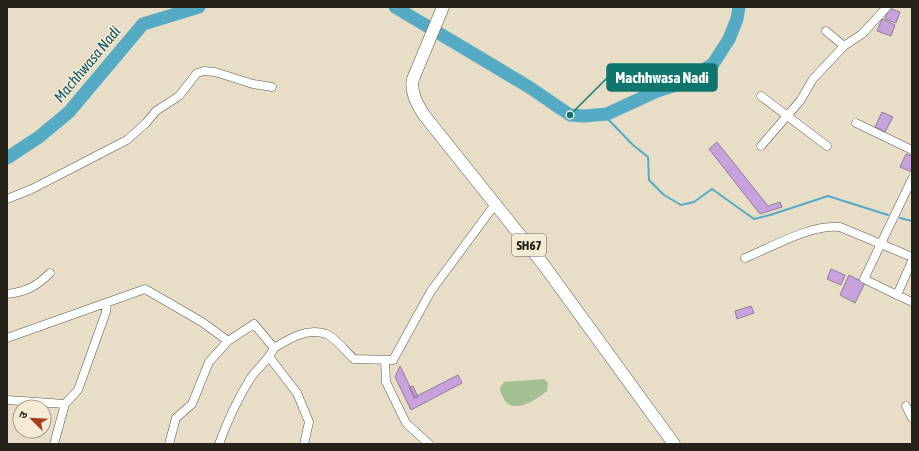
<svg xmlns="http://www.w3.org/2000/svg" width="919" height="451" font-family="'Asap Condensed','Noto Sans Devanagari',sans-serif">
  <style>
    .green { fill: #a3bf93 }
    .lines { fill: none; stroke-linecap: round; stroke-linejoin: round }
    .stream { stroke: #54abc3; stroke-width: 2 }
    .river { stroke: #54abc3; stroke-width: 13 }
    .building { fill: #c7a2dc; stroke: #8d8195 }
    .minor-casing { stroke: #605743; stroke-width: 9 }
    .primary-casing { stroke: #605743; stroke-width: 13 }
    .minor { stroke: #fff; stroke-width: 8 }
    .primary { stroke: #fff; stroke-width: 12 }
    .labels { text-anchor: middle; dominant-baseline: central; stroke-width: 3; stroke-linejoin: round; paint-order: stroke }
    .shield { fill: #f5ead3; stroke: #645e52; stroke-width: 1 }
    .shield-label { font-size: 13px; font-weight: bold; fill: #26221a }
    .water-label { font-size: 15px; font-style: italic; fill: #10596b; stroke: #f5ead3 }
    .leader { fill: none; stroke: #0f766e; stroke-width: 1.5 }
    .callout-dot { fill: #0f766e; stroke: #f5ead3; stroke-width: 1.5 }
    .callout { fill: #0f766e; stroke: #0f766e; stroke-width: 1.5 }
    .callout-label { font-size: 15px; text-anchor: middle; font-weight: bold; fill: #fff }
  </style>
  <rect width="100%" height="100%" fill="#e8ddc6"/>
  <path class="green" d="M544 379 548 383 547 391C536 400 513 415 504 399 502 394 500 393 500 388L504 382Z"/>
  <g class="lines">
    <path class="stream" d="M603 114 633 145 648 157 649 180 664 195 681 205 694 202 712 189 754 219 770 215 828 196 888 215
      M900 218 912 221"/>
    <path class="river" d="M395 7 529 87 570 115 584 116 607 114 657 91 679 84 713 64 729 39 737 19 739 7
      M7 158 39 137 69 112 143 24 199 7"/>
  </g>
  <path class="building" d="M889 8 900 12 896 23 885 19Z
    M882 19 895 25 891 36 877 31Z
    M882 112 893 117 885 132 875 127Z
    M717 142 768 206 780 202 782 207 760 214 709 149Z
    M906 154 912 156V172L900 167Z
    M831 269 845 275 841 285 827 279Z
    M849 275 865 283 855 303 840 295Z
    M751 306 754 313 737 319 735 311Z
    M400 366 415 397 458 375 462 383 411 410 395 377Z
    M413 386 418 397 414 398 409 387Z"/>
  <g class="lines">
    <g class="minor-casing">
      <path id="minor" d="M826 31 844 46
        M761 96 827 146
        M856 123 912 150
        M761 146 800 101 813 79 844 46 862 34 887 7
        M7 199 32 189 127 140 146 123 156 111 179 96 197 73 204 71 215 72 253 84 272 87
        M745 258C772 247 811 224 840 227L912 257
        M912 261 897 295 912 302
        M7 294C26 292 37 286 50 273
        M897 295 864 279 912 179
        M7 338 145 289 202 322 228 341 254 324 274 348C289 339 307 327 326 334 334 336 347 353 354 359L393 360 431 291 496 203
        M270 358 297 393 309 422 304 444
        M385 360 386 382 406 423 429 444
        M7 400 65 404
        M906 406 912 418
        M54 444 65 404 78 390 106 312V303
        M169 444 176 418 192 404 209 362 228 341
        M219 444C227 422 237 400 250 379 257 368 268 361 274 348"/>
    </g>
    <g class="primary-casing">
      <path id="primary" d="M443 7 413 79C410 92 417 104 424 115L543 264 674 444"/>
    </g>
    <use href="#minor" class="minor"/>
    <use href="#primary" class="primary"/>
  </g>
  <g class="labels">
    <rect class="shield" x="512" y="234" width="34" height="22" rx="3"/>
    <g class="shield-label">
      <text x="529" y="245">SH67</text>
    </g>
    <g class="water-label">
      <text transform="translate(87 64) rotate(-50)">Machhwasa Nadi</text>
    </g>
  </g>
  <path class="leader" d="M570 115L607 78"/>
  <circle class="callout-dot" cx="570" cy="115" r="4"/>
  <rect class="callout" x="607" y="64" width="110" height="27" rx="4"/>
  <g class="callout-label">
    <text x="662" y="83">Machhwasa Nadi</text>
  </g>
  <rect width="919" height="451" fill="none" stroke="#26221a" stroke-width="16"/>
  <g transform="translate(32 419) rotate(294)"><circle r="19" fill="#f5ead3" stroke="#a29a89"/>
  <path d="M0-3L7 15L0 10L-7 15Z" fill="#a53e1d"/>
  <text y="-6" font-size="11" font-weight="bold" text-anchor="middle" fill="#26221a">उ</text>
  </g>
</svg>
